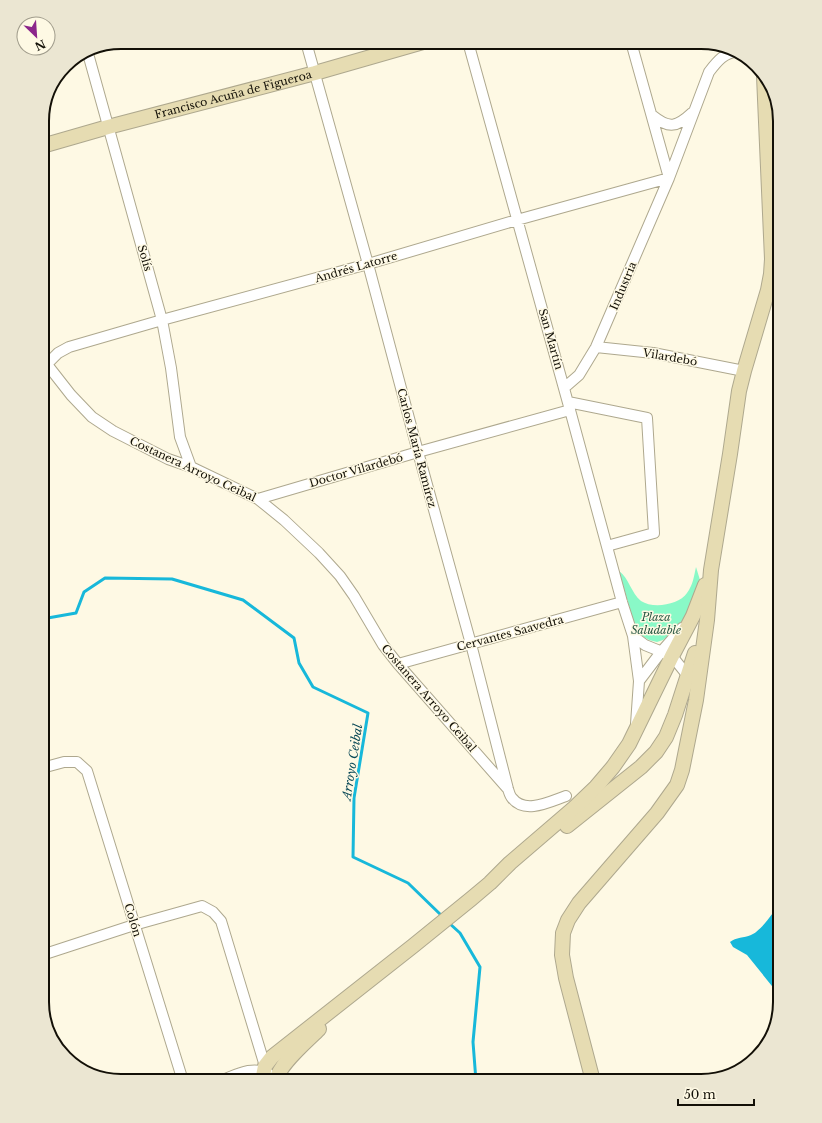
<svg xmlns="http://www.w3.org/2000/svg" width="822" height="1123" font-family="'Libre Baskerville',serif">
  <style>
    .green { fill: #89f9c7 }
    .water { fill: #17b8da }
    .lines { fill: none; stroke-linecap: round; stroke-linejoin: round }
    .stream { stroke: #17b8da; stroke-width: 3 }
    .street-casing { stroke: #aea88e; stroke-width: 12 }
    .secondary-casing { stroke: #aea88e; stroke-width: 16 }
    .street { stroke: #fff; stroke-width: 10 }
    .secondary { stroke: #e6dcb2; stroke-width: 14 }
    .labels { text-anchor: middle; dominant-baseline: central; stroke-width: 3; stroke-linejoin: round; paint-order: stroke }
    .street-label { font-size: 11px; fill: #131007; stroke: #fef9e4 }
    .park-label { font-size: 11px; font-style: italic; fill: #275642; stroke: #fef9e4 }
    .water-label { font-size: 12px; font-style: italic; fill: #074755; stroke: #fef9e4 }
    .rim { fill: none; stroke: #131007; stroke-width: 2 }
  </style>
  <rect width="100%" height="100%" fill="#fef9e4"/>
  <path class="green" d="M696 567 700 580 699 593 687 614 675 630 663 640 657 642 649 640 639 634 634 623 619 571C629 578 631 593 641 601 653 609 679 605 687 593 693 585 694 576 696 567Z"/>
  <path class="water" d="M780 902V996L747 955 733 947 730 942C736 937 744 938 751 935 760 932 775 911 780 902Z"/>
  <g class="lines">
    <path class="stream" d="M42 619 76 613 84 592 105 578 172 579 243 600 294 638 299 663 313 687 368 713 354 798 353 857 408 883 442 916
      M449 923 460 933 480 967 473 1042 476 1081"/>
    <g class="street-casing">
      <path id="street" d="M306 42 368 264 418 452 471 644 508 789C509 792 510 796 512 798 525 815 551 801 566 796
        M468 42 570 410 622 602 633 636 639 681 636 724
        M87 50 162 320 171 368 180 437 191 467
        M653 116C669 129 677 127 692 113
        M596 347 653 353 744 371
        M42 358 71 395 92 417 113 431 168 459 191 467 258 499 284 520 319 553 340 576 354 596 383 645 398 664 507 788
        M47 364 58 353 69 347 162 320 368 264 517 220 669 178 631 42
        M564 388 579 375 596 347 669 178 709 72C716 63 725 51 738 52
        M568 402 647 418 654 533 607 546
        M258 499 418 452 570 410
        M633 636 645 645 672 656 688 676 689 679
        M398 664 622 602
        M639 681 661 652 682 628
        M42 768 64 762H77L87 771 183 1081
        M42 955 134 925 202 906 213 912 221 921 265 1066
        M220 1081C236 1075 252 1065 269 1074"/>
    </g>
    <g class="secondary-casing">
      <g id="secondary">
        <path id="s1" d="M42 146 108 127 315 73 423 42"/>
        <path d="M567 826 641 767 656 752 666 737 675 715 695 653"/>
        <path d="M262 1081 265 1066 272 1057 413 946 471 899 490 883 510 863 574 808 596 787 613 767 629 744 672 656 693 616 705 585"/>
        <path d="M276 1081C278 1065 307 1041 319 1029"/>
        <path d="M593 1081 566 978 562 955 563 933 568 920 579 903 657 813 677 785 682 770 696 700 707 620 711 570 730 454 739 391 744 371 768 290 771 274 772 259 764 76"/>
      </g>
    </g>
    <use href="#street" class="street"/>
    <use href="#secondary" class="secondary"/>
  </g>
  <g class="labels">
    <g class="street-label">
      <text stroke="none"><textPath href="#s1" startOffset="198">Francisco Acuña de Figueroa</textPath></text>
      <text transform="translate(145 258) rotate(74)">Solís</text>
      <text transform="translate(356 267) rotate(-16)">Andrés Latorre</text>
      <text transform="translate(623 286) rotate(-67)">Industria</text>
      <text transform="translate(551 339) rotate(74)">San Martín</text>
      <text transform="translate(670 357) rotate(10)">Vilardebó</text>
      <text transform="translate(417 448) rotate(75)">Carlos María Ramírez</text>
      <text transform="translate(193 469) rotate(25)">Costanera Arroyo Ceibal</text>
      <text transform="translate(356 470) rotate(-16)">Doctor Vilardebó</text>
      <text transform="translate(510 633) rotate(-15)">Cervantes Saavedra</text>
      <text transform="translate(429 698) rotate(49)">Costanera Arroyo Ceibal</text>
      <text transform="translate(133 920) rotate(73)">Colón</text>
    </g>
    <g class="park-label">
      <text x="656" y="617">Plaza<tspan x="656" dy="13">Saludable</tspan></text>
    </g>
    <g class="water-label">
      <text transform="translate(352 762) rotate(-81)">Arroyo Ceibal</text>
    </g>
  </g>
  <path d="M0 0H822V1123H0ZM121 49H701A72 72 0 0 1 773 121V1002A72 72 0 0 1 701 1074H121A72 72 0 0 1 49 1002V121A72 72 0 0 1 121 49Z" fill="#ebe6d2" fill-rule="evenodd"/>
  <path class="rim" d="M121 49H701A72 72 0 0 1 773 121V1002A72 72 0 0 1 701 1074H121A72 72 0 0 1 49 1002V121A72 72 0 0 1 121 49Z"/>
  <g transform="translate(36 36) rotate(155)"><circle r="19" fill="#fef9e4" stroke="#a09c8c"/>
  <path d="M0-3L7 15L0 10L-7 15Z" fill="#8c258b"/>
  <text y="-6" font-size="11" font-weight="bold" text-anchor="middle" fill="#131007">N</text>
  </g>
  <path d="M678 1099v6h76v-6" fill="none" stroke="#131007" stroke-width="2"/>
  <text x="684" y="1099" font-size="12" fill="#131007" stroke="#fef9e4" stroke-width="3" paint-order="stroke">50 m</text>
</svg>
